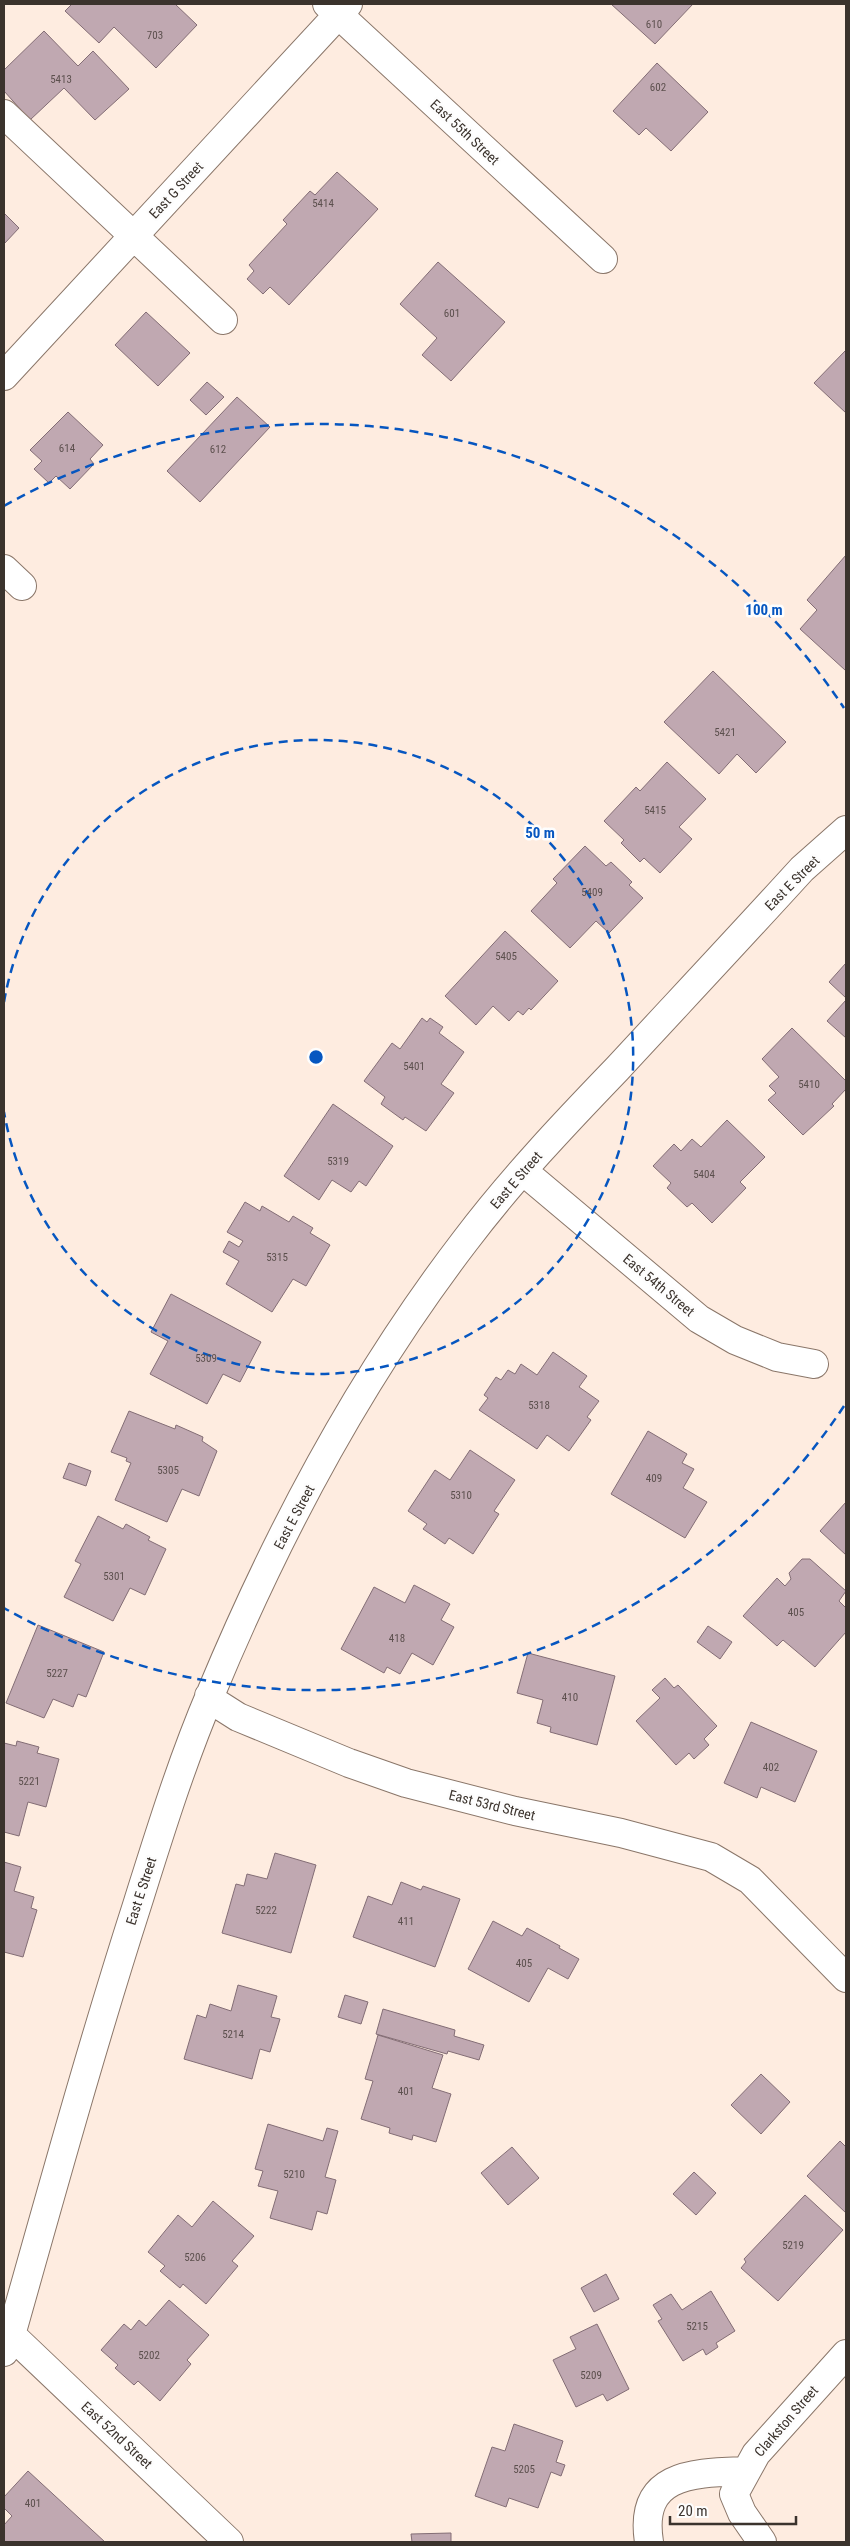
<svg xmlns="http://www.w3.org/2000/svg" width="850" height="2546" font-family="'Roboto Condensed',sans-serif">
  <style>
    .building { fill: #c0a8b1; stroke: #836d75 }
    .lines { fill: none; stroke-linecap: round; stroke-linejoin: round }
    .minor-casing { stroke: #8a7669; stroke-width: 30 }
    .minor { stroke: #fff; stroke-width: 28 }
    .ring { fill: none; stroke: #0656c0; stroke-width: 2.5; stroke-dasharray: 9 6 }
    .labels { text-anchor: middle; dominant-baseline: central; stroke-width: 5; stroke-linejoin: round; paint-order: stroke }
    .number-label { font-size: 11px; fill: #5c504e }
    .street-label { font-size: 14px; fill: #3b332d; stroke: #fdfdfd }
    .centre { fill: #0656c0; stroke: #fdfdfd; stroke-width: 2.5 }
    .ring-label { font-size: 15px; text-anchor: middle; font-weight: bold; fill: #0656c0; stroke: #fdfdfd; stroke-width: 5; stroke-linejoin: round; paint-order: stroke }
  </style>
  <rect width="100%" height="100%" fill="#feece0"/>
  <path class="building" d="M72 4H175L197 25 156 68 114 27 99 43 65 11Z
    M611 4H693L655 44Z
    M44 31 78 66 93 51 129 89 95 120 64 88 30 120 4 91V70Z
    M657 63 708 112 671 151 646 128 639 135 613 111Z
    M337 172 378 209 289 305 270 287 263 294 247 279 254 271 249 265 287 224 283 220 310 191 315 195Z
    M4 213 19 228 4 244Z
    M438 262 505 322 451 381 422 355 437 338 400 304Z
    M146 312 190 353 158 386 115 345Z
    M846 350V413L814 383Z
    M207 382 224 397 206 415 190 400Z
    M237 397 270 427 200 502 167 471Z
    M68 412 103 445 90 459 94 464 70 489 56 476 49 483 34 469 42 461 30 450Z
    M846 555V668L845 670 800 629 817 610 807 600Z
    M713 671 786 742 756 773 737 754 719 774 664 722Z
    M667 762 706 799 679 827 692 839 660 873 644 858 640 862 621 843 624 840 604 821 636 787 640 791Z
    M585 846 606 866 611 862 632 882 629 885 643 898 609 933 596 921 570 948 531 911 557 883 553 879Z
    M505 931 558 981 531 1010 529 1008 523 1015 518 1011 509 1021 493 1006 476 1025 445 996Z
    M846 963V998L829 982Z
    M846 1000V1038L827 1021Z
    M422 1018 427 1022 430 1018 443 1027 439 1033 464 1052 441 1084 454 1093 426 1131 405 1117 403 1120 381 1104 385 1097 364 1081 392 1043 400 1049Z
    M792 1028 846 1081V1089L832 1104 834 1106 803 1135 768 1100 776 1093 769 1086 779 1077 762 1059Z
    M333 1104 393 1146 366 1186 359 1181 351 1192 332 1180 319 1200 284 1176Z
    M727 1120 765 1157 740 1182 746 1188 712 1223 692 1203 687 1207 667 1188 671 1183 653 1166 674 1144 681 1151 692 1139 701 1147Z
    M245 1202 260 1211 262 1206 289 1222 293 1216 313 1228 310 1233 330 1245 306 1286 293 1279 272 1312 226 1284 239 1261 223 1252 229 1241 239 1247 243 1241 227 1232Z
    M171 1294 261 1342 240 1382 223 1374 207 1404 150 1374 168 1341 151 1332Z
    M553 1352 587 1376 579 1387 599 1401 587 1417 591 1420 569 1451 547 1435 537 1449 479 1410 488 1398 484 1395 496 1377 501 1380 508 1370 515 1374 521 1364 537 1375Z
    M129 1411 175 1429 176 1425 203 1437 202 1441 217 1451 199 1496 182 1489 167 1522 115 1500 131 1463 126 1461 127 1458 111 1452Z
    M648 1431 687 1454 682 1463 694 1469 683 1488 707 1502 685 1538 611 1494Z
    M470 1450 515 1480 494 1511 499 1514 473 1554 449 1538 445 1544 423 1529 427 1524 408 1511 435 1470 450 1480Z
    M69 1463 91 1471 86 1486 63 1478Z
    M846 1502V1555L820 1531Z
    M98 1516 123 1529 126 1524 150 1537 148 1540 166 1549 145 1595 130 1588 113 1621 64 1597 81 1564 75 1561Z
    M802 1559H810L846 1591 839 1601 846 1608V1632L815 1667 783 1640 777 1646 743 1616 777 1578 785 1586 791 1579 789 1573Z
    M414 1585 450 1604 441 1620 454 1627 433 1665 412 1653 400 1674 387 1667 384 1673 341 1649 374 1587 405 1603Z
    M38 1625 104 1652 86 1697 78 1694 73 1707 53 1699 44 1718 6 1703Z
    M708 1626 732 1642 720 1659 697 1642Z
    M528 1653 615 1676 597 1745 550 1732 551 1727 537 1723 543 1700 517 1693Z
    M665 1678 674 1688 678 1685 717 1726 704 1739 709 1745 694 1759 689 1753 676 1765 636 1721 660 1698 652 1690Z
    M751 1722 817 1751 795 1802 761 1787 757 1798 724 1783Z
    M17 1741 39 1747 37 1753 59 1759 46 1807 28 1802 19 1836 4 1832V1743L16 1746Z
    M275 1853 316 1865 291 1953 222 1933 236 1884 244 1886 247 1874 267 1879Z
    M4 1862 21 1867 14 1891 34 1897 31 1908 37 1910 23 1957 4 1952Z
    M401 1882 421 1890 423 1886 460 1899 435 1967 353 1937 368 1896 392 1905Z
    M493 1921 522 1936 527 1928 560 1946 559 1948 579 1959 568 1979 548 1968 529 2002 468 1969Z
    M238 1985 277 1996 271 2017 280 2019 270 2052 260 2049 252 2079 184 2059 197 2015 206 2018 210 2004 231 2011Z
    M345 1995 368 2002 361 2024 338 2017Z
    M383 2009 455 2030 454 2036 484 2045 479 2060 448 2051 447 2054 376 2034Z
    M378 2035 443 2055 432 2088 451 2094 436 2142 413 2135 412 2140 389 2133 390 2128 361 2119 373 2081 365 2079Z
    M761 2074 790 2102 761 2134 731 2105Z
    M268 2124 323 2141 327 2128 338 2131 325 2177 336 2180 327 2214 317 2211 312 2230 270 2218 278 2191 258 2186 263 2171 255 2169Z
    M840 2141 846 2147V2213L807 2176Z
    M512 2147 539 2178 508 2205 481 2173Z
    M694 2172 716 2193 696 2215 673 2194Z
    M805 2195 843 2230 778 2301 741 2268 746 2262 744 2259Z
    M213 2201 254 2236 232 2261 238 2266 206 2304 183 2284 180 2288 160 2271 165 2266 148 2252 178 2215 192 2227Z
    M606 2274 619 2299 594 2312 581 2288Z
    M711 2291 735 2331 716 2343 718 2347 706 2355 703 2349 683 2361 658 2321 662 2319 653 2305 671 2294 682 2310Z
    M169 2300 209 2335 187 2360 191 2364 160 2401 138 2381 134 2385 115 2368 118 2365 101 2350 124 2324 131 2330 139 2320 146 2326Z
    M597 2324 629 2389 607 2401 603 2394 576 2407 553 2360 576 2349 570 2337Z
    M514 2424 563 2441 556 2462 565 2465 561 2476 551 2472 538 2508 509 2498 506 2507 475 2496 492 2447 505 2451Z
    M28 2471 105 2542H4V2525L12 2516 4 2508V2497Z
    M451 2533V2542H412L411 2534Z"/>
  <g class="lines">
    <g class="minor-casing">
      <path id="minor" d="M327 4 603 259
        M4 114 223 320
        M4 376 348 4
        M4 569 22 586
        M523 1171 699 1319 735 1340 777 1357 814 1364
        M209 1696 216 1703 238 1717 349 1763 406 1783 515 1811 621 1833 711 1857 750 1880 846 1978
        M4 2328 229 2542
        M4 2352 11 2335C52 2190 92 2045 138 1902 160 1832 182 1761 211 1693 277 1534 360 1378 465 1241 511 1180 564 1124 617 1069 679 1002 741 936 802 869L846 830
        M649 2542C638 2472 695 2473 746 2471
        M762 2542 742 2513 734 2494 756 2454 846 2354"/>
    </g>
    <use href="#minor" class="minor"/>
  </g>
  <g class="ring">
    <path d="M4 1002A317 317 0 1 1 4 1112"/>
    <path d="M844 1406A633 633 0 0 1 4 1608M4 506A633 633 0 0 1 844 708"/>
  </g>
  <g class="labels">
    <g class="number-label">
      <text x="654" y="24">610</text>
      <text x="155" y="35">703</text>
      <text x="61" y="79">5413</text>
      <text x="658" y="87">602</text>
      <text x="323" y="203">5414</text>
      <text x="452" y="313">601</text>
      <text x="67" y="448">614</text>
      <text x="218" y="449">612</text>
      <text x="725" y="732">5421</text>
      <text x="655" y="810">5415</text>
      <text x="592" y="892">5409</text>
      <text x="506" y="956">5405</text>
      <text x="414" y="1066">5401</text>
      <text x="809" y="1084">5410</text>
      <text x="338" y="1161">5319</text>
      <text x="704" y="1174">5404</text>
      <text x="277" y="1257">5315</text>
      <text x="206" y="1358">5309</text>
      <text x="539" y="1405">5318</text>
      <text x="168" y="1470">5305</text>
      <text x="654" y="1478">409</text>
      <text x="461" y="1495">5310</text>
      <text x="114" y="1576">5301</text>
      <text x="796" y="1612">405</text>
      <text x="397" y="1638">418</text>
      <text x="57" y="1673">5227</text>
      <text x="570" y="1697">410</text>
      <text x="771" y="1767">402</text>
      <text x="29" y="1781">5221</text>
      <text x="266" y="1910">5222</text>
      <text x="406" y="1921">411</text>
      <text x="524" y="1963">405</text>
      <text x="233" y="2034">5214</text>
      <text x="406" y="2091">401</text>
      <text x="294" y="2174">5210</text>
      <text x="793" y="2245">5219</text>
      <text x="195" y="2257">5206</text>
      <text x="697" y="2326">5215</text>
      <text x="149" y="2355">5202</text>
      <text x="591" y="2375">5209</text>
      <text x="524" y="2469">5205</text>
      <text x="33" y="2503">401</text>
    </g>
    <g class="street-label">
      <text transform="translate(465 132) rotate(43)">East 55th Street</text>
      <text transform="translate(176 190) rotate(-47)">East G Street</text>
      <text transform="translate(792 883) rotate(-45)">East E Street</text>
      <text transform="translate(516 1180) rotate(-49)">East E Street</text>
      <text transform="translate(659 1285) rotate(40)">East 54th Street</text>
      <text transform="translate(294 1517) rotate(-62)">East E Street</text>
      <text transform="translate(492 1805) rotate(14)">East 53rd Street</text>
      <text transform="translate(141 1891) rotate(-72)">East E Street</text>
      <text transform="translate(786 2421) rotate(-49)">Clarkston Street</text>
      <text transform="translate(117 2435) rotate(43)">East 52nd Street</text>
    </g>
  </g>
  <circle cx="316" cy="1057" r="8" class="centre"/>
  <g class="ring-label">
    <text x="764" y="615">100 m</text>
    <text x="540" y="838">50 m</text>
  </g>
  <rect width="850" height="2546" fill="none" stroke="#3b332d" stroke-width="10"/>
  <path d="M670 2516v8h126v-8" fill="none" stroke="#3b332d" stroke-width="2.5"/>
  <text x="678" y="2516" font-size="15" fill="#3b332d" stroke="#fdfdfd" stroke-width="4" paint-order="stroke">20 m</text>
</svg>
